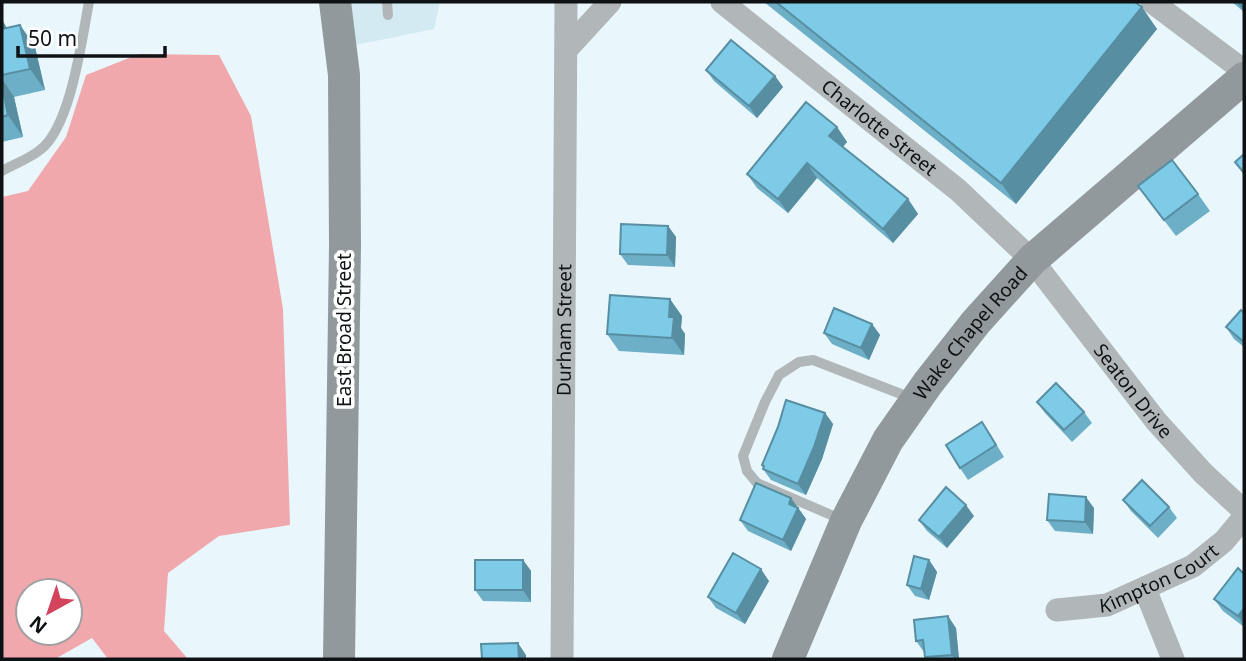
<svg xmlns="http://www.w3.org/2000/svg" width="1246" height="661" font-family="'Noto Sans',sans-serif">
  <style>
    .built { fill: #d4eaf2 }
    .forest { fill: #f0a8ad; fill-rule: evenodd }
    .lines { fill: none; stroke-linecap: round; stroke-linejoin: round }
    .lane { stroke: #b1b7b9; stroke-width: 10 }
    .street { stroke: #b1b7b9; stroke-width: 23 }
    .secondary { stroke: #91999d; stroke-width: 32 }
    .wall { fill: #6cafc7 }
    .shaded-wall { fill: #588ea2 }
    .building { fill: #7ecbe7; stroke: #588ea2; stroke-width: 2 }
    .labels { text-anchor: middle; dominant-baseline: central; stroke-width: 7; stroke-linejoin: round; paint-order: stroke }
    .street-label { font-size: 19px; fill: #0e1214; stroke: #fff }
  </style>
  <rect width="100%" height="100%" fill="#e9f7fd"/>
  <path class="built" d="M348 2H440L434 29 351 46Z"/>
  <path class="forest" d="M139 54 219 55 251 116 283 309 290 525 219 536 168 573 164 631 188 659H108L92 638 55 659H2V197L28 191 66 137 86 75ZM28 591H70V633H28Z"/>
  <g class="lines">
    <path class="lane" d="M387 2 388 15
      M2 171C14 164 29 159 40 150 71 127 82 38 89 2
      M845 521 757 483 747 471 743 456 765 402 779 375 799 362 813 360 914 399"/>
    <g class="street">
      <path id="s1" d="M722 2 958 190 1032 260 1156 421 1203 473 1244 511"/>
      <path d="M1152 2 1244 71"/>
      <path d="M566 50 610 2"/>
      <path d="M1145 589 1173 659"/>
      <path id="s2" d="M1057 610 1107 605 1193 566 1224 541 1244 517"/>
      <path id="s3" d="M562 659 566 2"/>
    </g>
    <g class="secondary">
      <path d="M335 2 344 75 345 246 339 659"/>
      <path id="s4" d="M788 659 846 521 888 440 928 383 976 322 1032 260 1244 78"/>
    </g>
  </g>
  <path class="wall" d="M764 2H1135L1157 29 1016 204Z
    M1232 2H1244V12Z
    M2 20 7 28 20 25 35 47 45 90 14 97 23 137 2 142Z
    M706 70 775 76 783 87 757 118 714 81Z
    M837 127 847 142 843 147 908 199 918 214 893 243 817 178 788 213 757 188 747 174Z
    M1138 186 1198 194 1210 211 1176 236Z
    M668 226 676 237 675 267 628 265 620 254Z
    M1244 313V347L1234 339 1226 327Z
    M682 316 681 328 685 334 684 355 619 351 607 334Z
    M872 324 880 335 869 360 832 344 824 333Z
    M1037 402 1084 412 1092 423 1072 442 1045 413Z
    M825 413 833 424 822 459 806 495 771 480 763 469V467L762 465 778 427Z
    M990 434 1004 457 968 480 960 468Z
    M791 498 806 519 791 551 748 531 740 520Z
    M1123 500 1169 507 1177 518 1158 538 1131 511Z
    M1094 508 1093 534 1055 531 1047 520Z
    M974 516 947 548 927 531 919 520Z
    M523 560 531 571V602L483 601 475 590Z
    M929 560 937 572 929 600 915 596 907 585Z
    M1244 574V627L1223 611 1214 599Z
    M769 581 745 624 716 608 708 597Z
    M956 628 959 659H926L924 652 916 641Z"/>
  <path class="shaded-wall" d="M1237 2H1244V12Z
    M1142 7 1157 29 1016 204 1001 183Z
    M2 20 8 30 2 35Z
    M20 25 35 47 45 90 30 69Z
    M775 76 783 87 757 118 749 106Z
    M2 79 14 97 23 137 8 115 2 86Z
    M837 127 847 142 840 150 829 136Z
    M807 163 817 178 788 213 778 199Z
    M908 199 918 214 893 243 883 229Z
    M668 226 676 237 675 267 667 255Z
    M670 299 682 316 681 328 685 334 684 355 672 338 669 317Z
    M872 324 880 335 869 360 861 348Z
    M825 413 833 424 822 459 806 495 798 484Z
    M1086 497 1094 508 1093 534 1085 522Z
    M791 498 806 519 791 551 783 540 789 504Z
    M966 505 974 516 947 548 939 537Z
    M523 560 531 571V602L523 590Z
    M929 560 937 572 929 600 921 589Z
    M761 569 769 581 745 624 736 613Z
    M1244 608V626L1238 616Z
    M948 616 956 628 959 659H955L952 655Z
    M518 643 526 655V659H519Z"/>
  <path class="building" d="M776 2H1135L1142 7 1001 183Z
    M20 25 30 69 2 75V29Z
    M731 40 775 76 749 106 706 70Z
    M2 86 8 115 2 117Z
    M806 102 837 127 829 136 908 199 883 229 807 163 778 199 747 174Z
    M1244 154V173L1235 162Z
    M1172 160 1198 194 1164 220 1138 186Z
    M621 224 668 226 667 255 620 254Z
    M610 295 670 299 669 317H674L672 338 607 334Z
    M834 308 872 324 861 348 824 333Z
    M1241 310 1244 313V342L1226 327Z
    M1056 383 1084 412 1064 430 1037 402Z
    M786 400 825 413 814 447 798 484 763 469 764 466 762 465 778 427Z
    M982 422 996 445 960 468 946 445Z
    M1142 480 1169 507 1150 526 1123 500Z
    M756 483 791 498 789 504 798 508 783 540 740 520Z
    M946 487 966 505 939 537 919 520Z
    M1049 494 1086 497 1085 522 1047 520Z
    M733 553 761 569 736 613 708 597Z
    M914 556 929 560 921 589 907 585Z
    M475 560H523V590H475Z
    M1238 568 1244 574V608L1238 616 1214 599Z
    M948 616 952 655 925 657 923 640 916 641 914 620Z
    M518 643 519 659H482L481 644Z"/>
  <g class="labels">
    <g class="street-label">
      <text stroke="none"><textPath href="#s1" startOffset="201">Charlotte Street</textPath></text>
      <text transform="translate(344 330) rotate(-90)">East Broad Street</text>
      <text stroke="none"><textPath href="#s3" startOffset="329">Durham Street</textPath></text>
      <text stroke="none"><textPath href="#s4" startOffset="376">Wake Chapel Road</textPath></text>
      <text stroke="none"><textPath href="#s1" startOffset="569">Seaton Drive</textPath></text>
      <text stroke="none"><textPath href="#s2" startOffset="108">Kimpton Court</textPath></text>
    </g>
  </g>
  <rect width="1246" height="661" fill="none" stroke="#0e1214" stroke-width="7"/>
  <g transform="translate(49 612) rotate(220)"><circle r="33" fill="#ffffff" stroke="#9fa0a1" stroke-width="2"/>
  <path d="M0-5L12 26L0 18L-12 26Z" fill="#d3435c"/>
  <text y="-10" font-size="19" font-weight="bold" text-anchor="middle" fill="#0e1214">N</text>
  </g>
  <path d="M18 46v10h147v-10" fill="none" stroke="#0e1214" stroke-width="3.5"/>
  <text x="28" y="46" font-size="21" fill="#0e1214" stroke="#ffffff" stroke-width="5" paint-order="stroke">50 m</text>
</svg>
